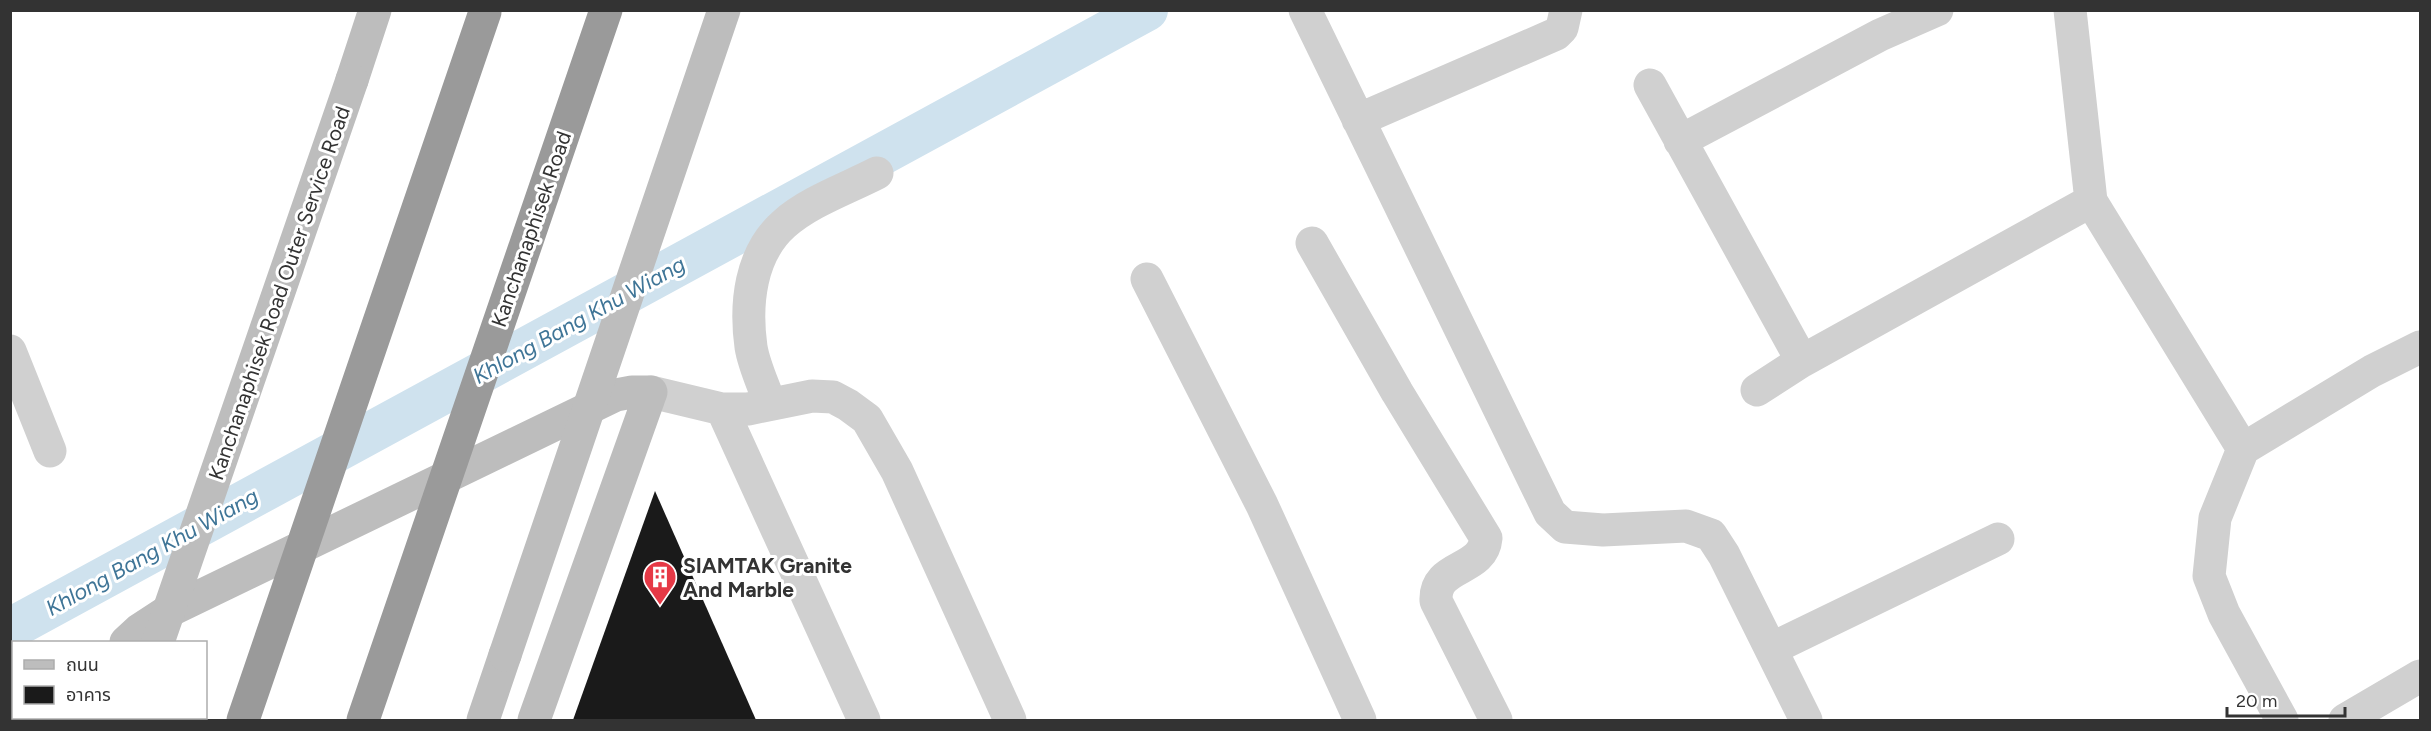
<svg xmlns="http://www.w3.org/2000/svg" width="2431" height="731" font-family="Figtree,'Noto Sans Thai',sans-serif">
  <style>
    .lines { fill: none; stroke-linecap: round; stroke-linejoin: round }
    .canal { stroke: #cfe2ee; stroke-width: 42 }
    .building { fill: #1a1a1a }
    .street { stroke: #d0d0d0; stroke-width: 33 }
    .secondary { stroke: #bdbdbd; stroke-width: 33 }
    .secondary-bridge { stroke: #bdbdbd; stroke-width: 33 }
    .highway-bridge { stroke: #9a9a9a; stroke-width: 33 }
    .labels { text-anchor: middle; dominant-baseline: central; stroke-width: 6; stroke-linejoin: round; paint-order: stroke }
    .street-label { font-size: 21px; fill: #333; stroke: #fff }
    .poi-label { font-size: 21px; font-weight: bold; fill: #333; stroke: #fff; text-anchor: start }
    .water-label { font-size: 22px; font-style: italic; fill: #3f7597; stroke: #fff }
  </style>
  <rect width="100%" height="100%" fill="#fff"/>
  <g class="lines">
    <path class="canal" d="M10 629 1147 10"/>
  </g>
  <path class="building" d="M655 491 756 720H573Z"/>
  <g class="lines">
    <path class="street" d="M1305 10 1550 513 1565 527 1603 530 1686 526 1711 535 1724 555 1806 720
      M2070 10 2091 201 2243 449
      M1650 85 1802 361
      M1358 120 1556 34 1562 28 1566 10
      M1680 141 1880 35 1937 10
      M1312 243 1397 392 1486 538C1483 573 1434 563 1436 601L1496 720
      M1147 279 1262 505 1360 720
      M10 351 50 451
      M1757 390 1802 361 2091 201
      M651 392 722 409H748L812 396 833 397 848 405 867 419 897 471 1010 720
      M770 404C764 386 754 366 751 347 745 304 750 254 784 224 808 202 848 188 877 173
      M722 409 864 720
      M1771 649 1998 539
      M2282 720 2224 614 2209 576 2215 518 2243 449 2372 371 2420 347
      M2345 720 2420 676"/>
    <path class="secondary" d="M352 80 375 10
      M126 642 139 630 165 613 616 395 632 392H651L534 720
      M73 720 74 718
      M132 720 133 718
      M483 720 505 655"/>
    <path class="secondary-bridge" d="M158 642 352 80
      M505 655 724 10"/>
    <path class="highway-bridge" d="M243 720 485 12
      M363 720 606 10"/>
  </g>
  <defs>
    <g id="building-pin" transform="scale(1.725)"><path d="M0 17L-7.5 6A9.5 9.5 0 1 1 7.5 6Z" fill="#e63946" stroke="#fff"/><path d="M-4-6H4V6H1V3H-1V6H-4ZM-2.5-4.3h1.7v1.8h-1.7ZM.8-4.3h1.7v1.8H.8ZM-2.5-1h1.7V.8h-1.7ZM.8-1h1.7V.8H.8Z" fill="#fff"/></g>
  </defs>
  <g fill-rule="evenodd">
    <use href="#building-pin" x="660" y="577"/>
  </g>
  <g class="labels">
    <g class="street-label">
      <text transform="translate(531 229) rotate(-71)">Kanchanaphisek Road</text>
      <text transform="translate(279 293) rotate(-71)">Kanchanaphisek Road Outer Service Road</text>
    </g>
    <g class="poi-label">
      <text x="683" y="565">SIAMTAK Granite<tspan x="683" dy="24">And Marble</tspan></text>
    </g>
    <g class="water-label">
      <text transform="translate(579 320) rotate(-29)">Khlong Bang Khu Wiang</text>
      <text transform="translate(152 552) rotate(-29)">Khlong Bang Khu Wiang</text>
    </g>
  </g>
  <rect width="2431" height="731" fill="none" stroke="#333333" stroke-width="24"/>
  <rect x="12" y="641" width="195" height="78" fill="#ffffff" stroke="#adadad" stroke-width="1.5"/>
  <rect x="24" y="660" width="30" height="9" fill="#bdbdbd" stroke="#adadad" stroke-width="1.5"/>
  <text x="66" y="671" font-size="18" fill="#333333">ถนน</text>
  <rect x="24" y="686" width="30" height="18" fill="#1a1a1a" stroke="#adadad" stroke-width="1.5"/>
  <text x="66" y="701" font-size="18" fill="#333333">อาคาร</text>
  <path d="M2227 707v9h118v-9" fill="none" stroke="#333333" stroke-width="3"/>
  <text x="2236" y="707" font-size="18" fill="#333333" stroke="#ffffff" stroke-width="4.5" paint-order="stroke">20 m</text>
</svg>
